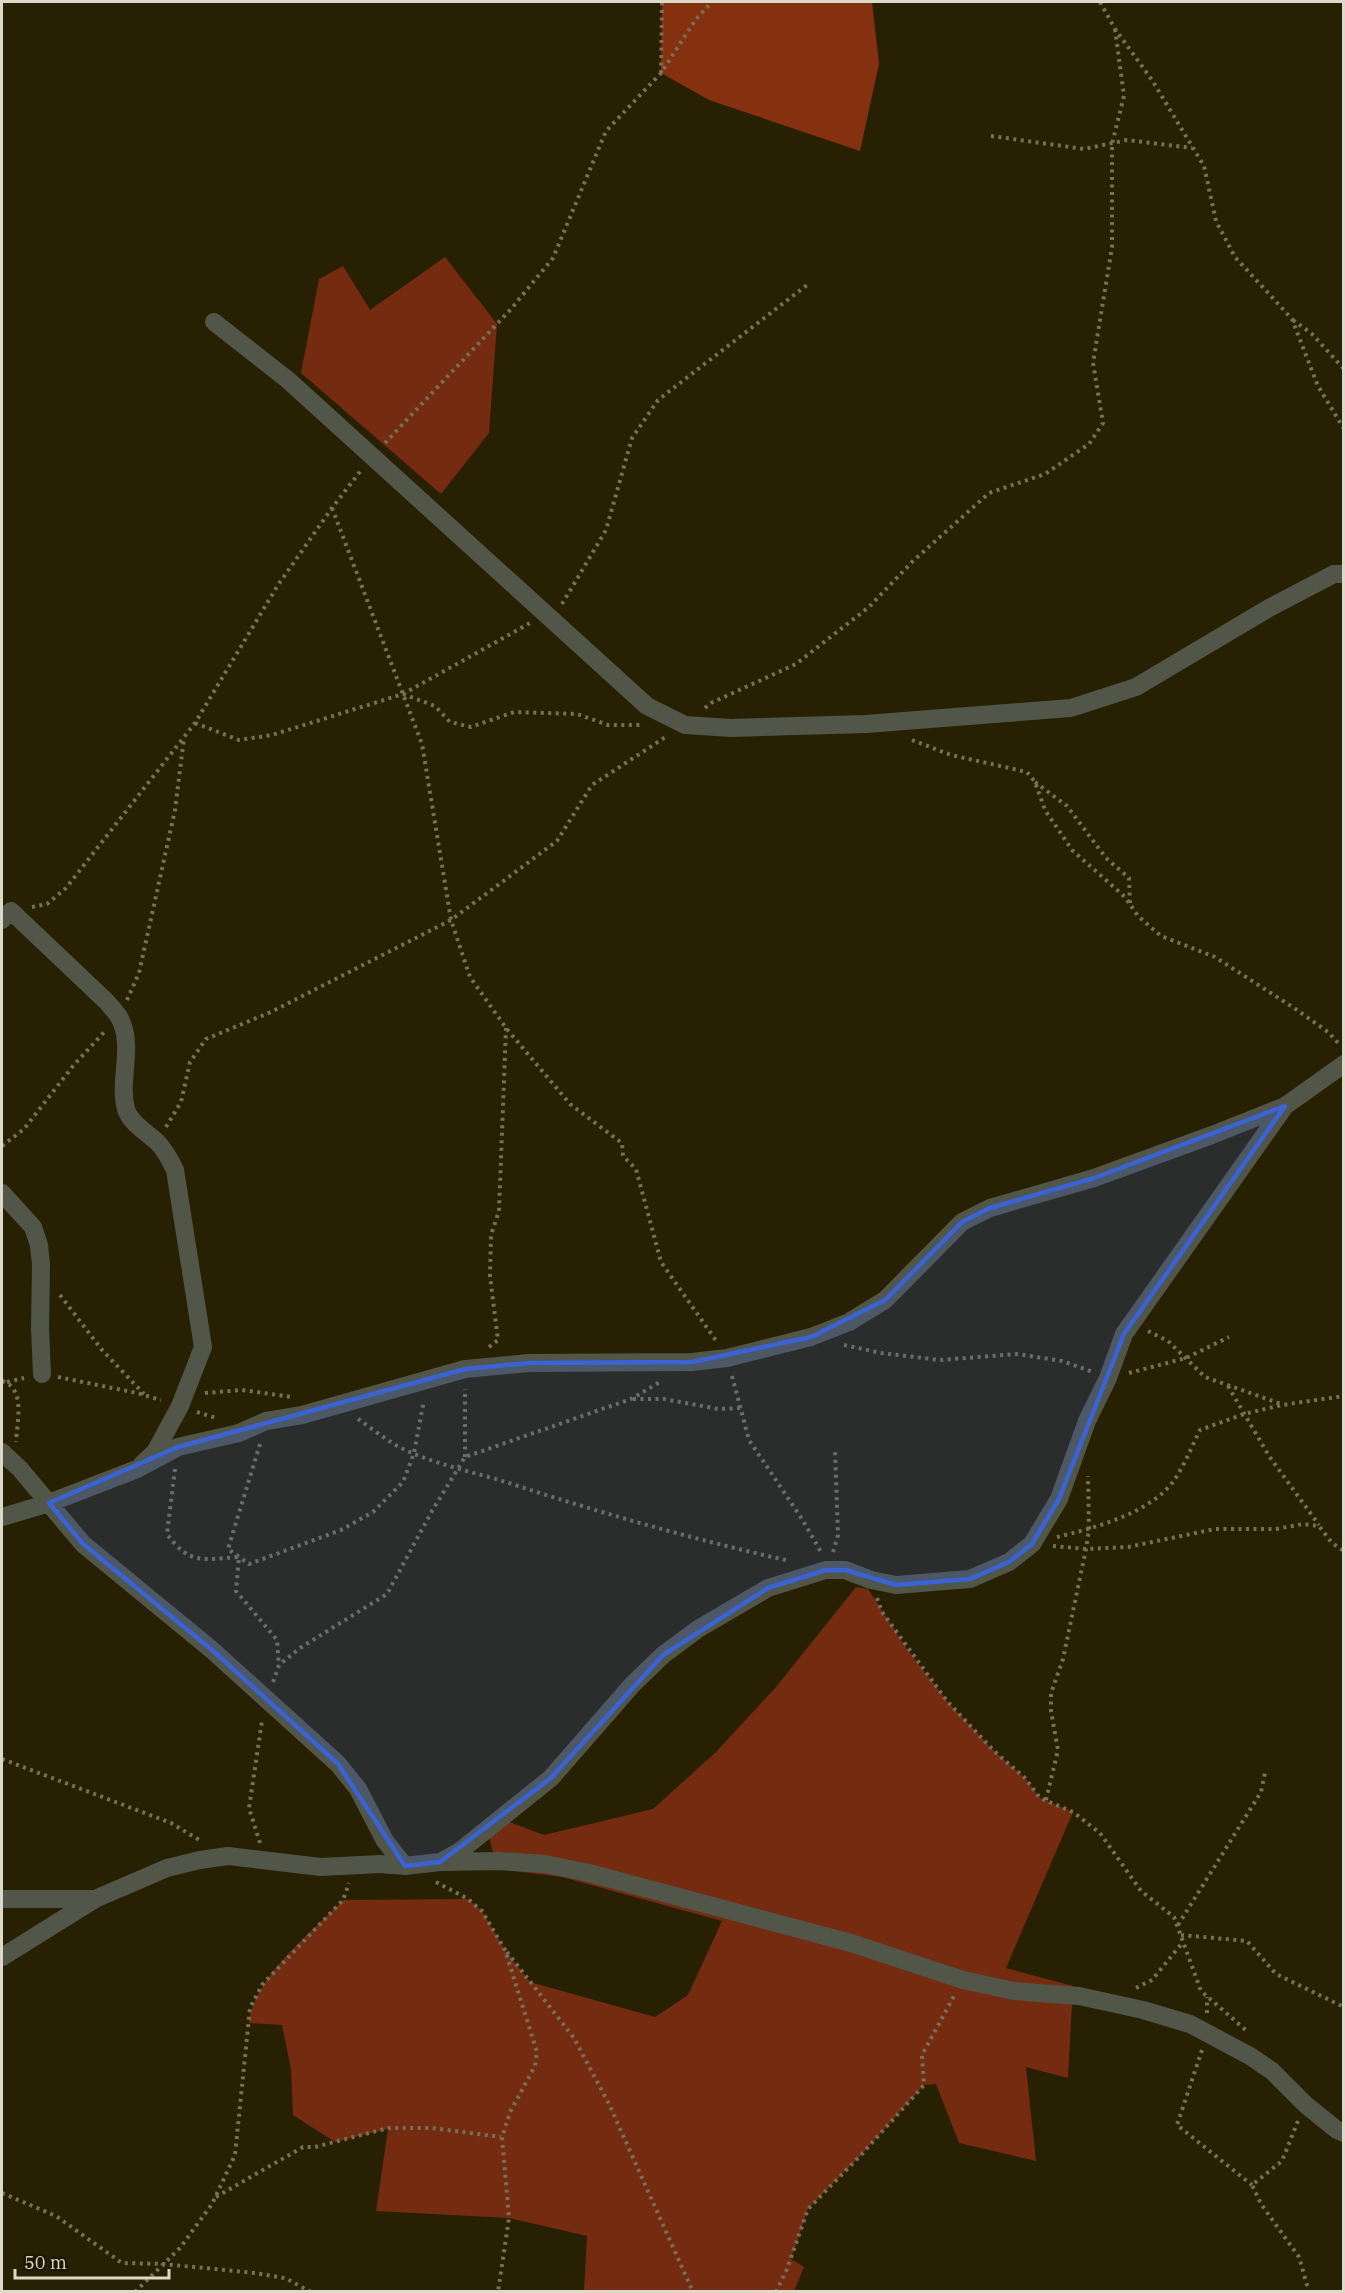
<svg xmlns="http://www.w3.org/2000/svg" width="1345" height="2293" font-family="'IBM Plex Serif',serif">
  <style>
    .green { fill: #752b10 }
    .forest { fill: #85300f }
    .lines { fill: none; stroke-linecap: round; stroke-linejoin: round }
    .path { stroke: #757058; stroke-width: 4; stroke-dasharray: 3 4.5; stroke-linecap: butt }
    .minor { stroke: #515649; stroke-width: 18 }
    .marked { fill: #3a63d6; fill-opacity: 0.2; stroke: #3a63d6; stroke-width: 4.5; stroke-linejoin: round }
  </style>
  <rect width="100%" height="100%" fill="#272003"/>
  <path class="green" d="M445 257 497 324 489 433 441 494 301 373 319 279 343 266 370 310Z
    M856 1587 868 1589 907 1649 947 1701 994 1751 1025 1778 1040 1798 1073 1812 1006 1968 1073 1986 1068 2078 1026 2067 1036 2161 959 2143 936 2084 924 2085 861 2155 808 2209 791 2259 804 2267 794 2291H584L587 2236 509 2218 376 2211 388 2129 335 2142 293 2115 291 2069 282 2025 249 2023C253 1978 312 1932 343 1900L468 1899 482 1911 505 1950 530 1982 655 2017 688 1995 722 1921 562 1877 497 1869 488 1832 504 1820 544 1835 653 1809 716 1752 776 1687Z"/>
  <path class="forest" d="M662 2H872L879 64 860 151 709 100 661 73Z"/>
  <g class="lines">
    <path class="path" d="M1100 2 1115 29 1152 80 1204 166 1216 221 1235 257 1292 319 1318 386 1344 429
      M661 73 662 2
      M991 136 1084 149 1127 140 1192 148
      M1293 320 1312 334 1344 369
      M385 443 511 309 553 258 606 131 661 73 696 19 712 2
      M332 508 422 744 451 920 470 977 506 1028 570 1104 622 1143 623 1156 636 1169 661 1262 717 1342
      M562 604 606 530 632 438 658 400 807 285
      M403 694 435 706 450 722 471 727 514 712 577 714 608 725H642
      M705 708 711 703 796 664 869 607 913 561 989 493 1045 474 1089 444 1103 423 1093 363 1112 247V144L1124 96 1115 29
      M195 723 239 740 272 735 403 694 530 623
      M912 740 951 755 1027 772 1035 782 1045 810 1072 850 1125 897 1138 916 1161 936 1215 957 1294 1008 1328 1032 1341 1046
      M1035 782 1067 806 1106 858 1129 878 1130 904
      M32 907 47 904 66 888 195 723 278 585 332 508 362 469
      M127 1000 139 973 175 810 184 738
      M166 1127 181 1102 190 1062 206 1039 271 1012 451 920 557 841 592 785 667 736
      M2 1146 24 1129 73 1066 106 1030
      M60 1295 102 1350 144 1394
      M1148 1331 1168 1341 1205 1377 1281 1404
      M844 1345 881 1353 940 1360 1017 1354 1062 1361 1093 1372
      M489 1347 498 1340 490 1276 491 1235 499 1211 506 1028
      M1129 1373 1186 1358 1229 1337
      M732 1376 749 1440 802 1519 821 1552
      M58 1377 137 1393 161 1400
      M2 1381C26 1388 17 1422 16 1442
      M7 1382 24 1378
      M1228 1386 1269 1456 1319 1525
      M205 1393 242 1390 292 1397
      M633 1399H664L718 1409 742 1408
      M197 1412 216 1418
      M358 1419C371 1428 385 1439 399 1447 435 1465 475 1472 512 1484 604 1514 696 1540 790 1561
      M260 1444 228 1549 249 1564 341 1530 373 1512 403 1482 414 1453 424 1400
      M465 1457V1389
      M175 1469 167 1534C190 1566 204 1559 239 1557L236 1591 277 1640 279 1665
      M1057 1537C1094 1528 1152 1513 1175 1479 1185 1464 1192 1446 1200 1430L1244 1414 1282 1405 1344 1396
      M1053 1546 1086 1549 1128 1547 1215 1529H1276L1303 1524 1319 1526 1332 1543 1344 1551
      M833 1552 838 1535 835 1450
      M877 1598 882 1612 947 1701 994 1751 1025 1778 1040 1798 1073 1812 1100 1833 1141 1891 1174 1917 1201 1991 1248 2032
      M273 1682 279 1665 300 1648 387 1594 432 1511 465 1457 631 1399 660 1382
      M2 1759 171 1823 201 1841
      M1046 1800 1058 1750 1051 1711V1693L1063 1659 1086 1549 1089 1529 1088 1476
      M260 1843 249 1808 262 1721
      M436 1882 468 1899 482 1911 505 1950 537 2052 535 2066 510 2112 502 2137 509 2218 498 2292
      M1178 1925 1261 1792 1265 1773
      M1181 1935 1247 1941 1276 1974 1344 2007
      M507 1952 574 2038 609 2104 693 2292
      M1136 1988 1152 1980 1183 1942
      M1207 2013V1997
      M1202 2050 1177 2125 1252 2185
      M1298 2121 1282 2161 1252 2185 1261 2204 1299 2257 1309 2292
      M2 2193 56 2216 122 2263 163 2264 255 2273 285 2278 311 2292
      M216 2197 303 2147H315L388 2128H432L501 2137
      M135 2292 180 2248 212 2204 235 2155 250 2008 262 1985 343 1900 349 1883
      M776 2292 787 2269 808 2209 861 2155 924 2085 922 2055 954 1996"/>
    <path class="minor" d="M214 322 288 380 647 706 685 725 731 728 866 724 1071 708 1136 687 1269 608 1334 574H1344
      M2 920 11 911 107 1002C111 1007 116 1012 119 1017 135 1045 118 1080 126 1109 130 1123 148 1133 158 1143 166 1151 170 1160 175 1170L203 1347 180 1406 155 1452 142 1464
      M2 1193 33 1227 39 1245 41 1265 40 1328 42 1374
      M2 1452 20 1469 83 1544 212 1650 338 1764 358 1789 385 1841 405 1866
      M2 1517 49 1503 137 1469 178 1447 239 1433 266 1421 302 1415 465 1369 529 1363 692 1362 727 1358 811 1337 849 1322 885 1300 962 1222 990 1208 1094 1178 1212 1135 1285 1106
      M442 1861 460 1851 551 1778 632 1685 663 1655 698 1629 768 1588 826 1570H845L871 1580 896 1585 970 1579 1009 1562 1032 1544 1059 1499 1087 1421 1108 1378 1124 1334 1285 1106 1344 1064
      M2 1899H93
      M2 1957 95 1899 167 1868 200 1860 228 1856 321 1867 380 1864 405 1866 440 1862 498 1861 545 1864 589 1873 851 1943 963 1980 1014 1991 1079 1996 1143 2010 1190 2024 1250 2056 1272 2071 1306 2105 1337 2130 1344 2133"/>
  </g>
  <path class="marked" d="M1285 1106 1124 1334 1059 1499 1032 1544 1009 1562 970 1579 896 1585 845 1570H826L768 1588 663 1655 551 1778 440 1862 405 1866 338 1764 212 1650 83 1544 49 1503 178 1447 465 1369 529 1363 692 1362 811 1337 885 1300 962 1222 990 1208 1094 1178Z"/>
  <rect width="1345" height="2293" fill="none" stroke="#ddd9c8" stroke-width="6"/>
  <path d="M15 2269v9h154v-9" fill="none" stroke="#ddd9c8" stroke-width="3"/>
  <text x="24" y="2269" font-size="18" fill="#ddd9c8" stroke="#1d1700" stroke-width="4.5" paint-order="stroke">50 m</text>
</svg>
